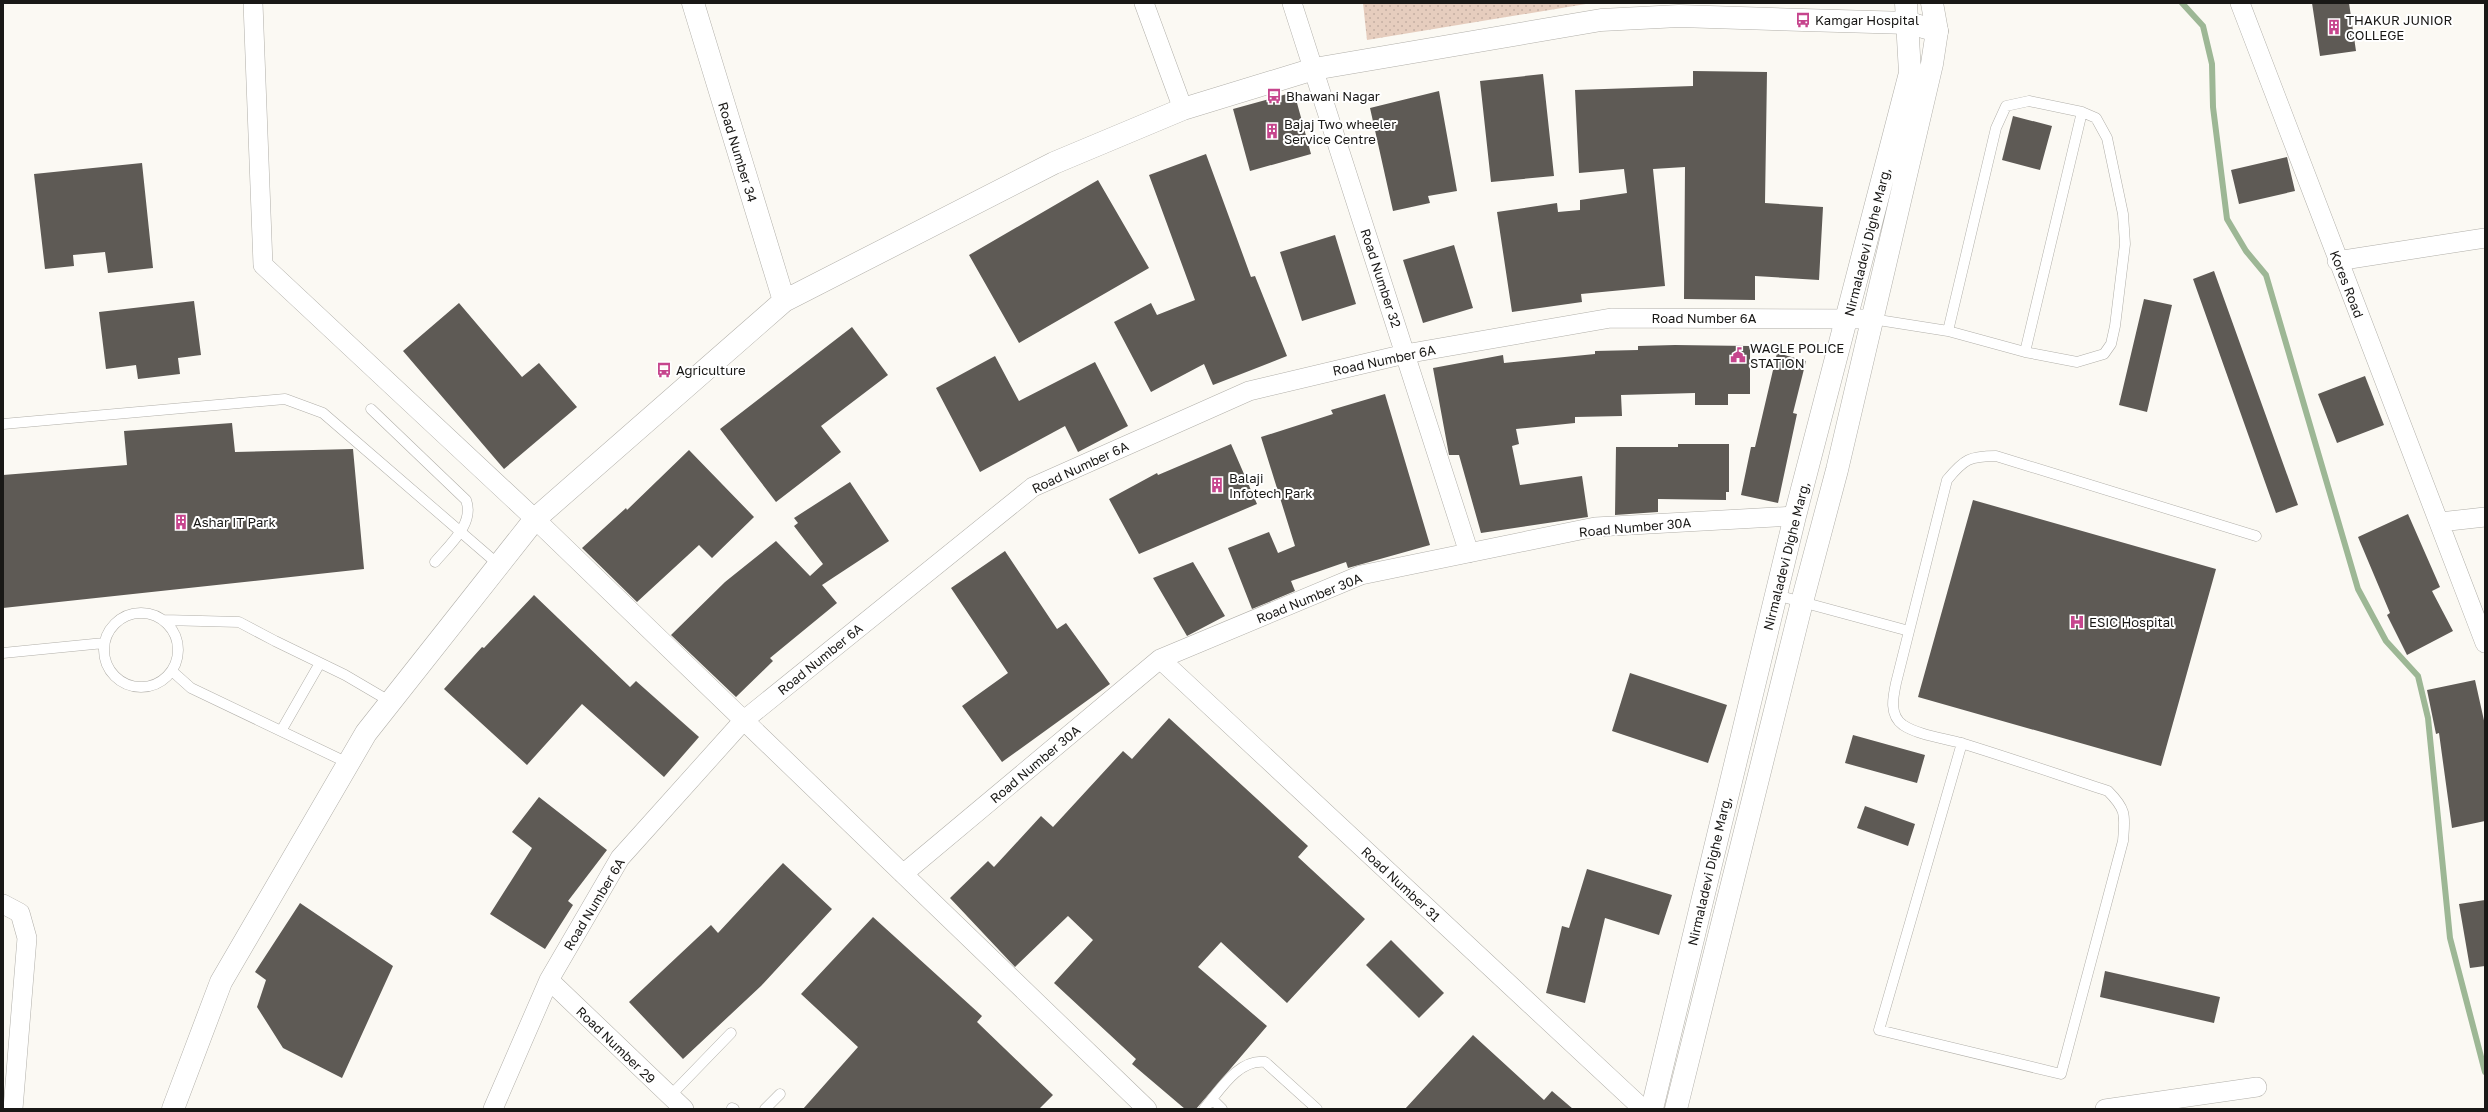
<svg xmlns="http://www.w3.org/2000/svg" width="2488" height="1112" font-family="'Golos Text',sans-serif">
  <style>
    .park { fill: url(#park-dots) }
    .lines { fill: none; stroke-linecap: round; stroke-linejoin: round }
    .stream { stroke: #9db795; stroke-width: 6 }
    .building { fill: #5e5a55 }
    .service-casing { stroke: #b1afa9; stroke-width: 11 }
    .minor-casing { stroke: #b1afa9; stroke-width: 20 }
    .tertiary-casing { stroke: #b1afa9; stroke-width: 23 }
    .secondary-casing { stroke: #b1afa9; stroke-width: 23 }
    .service { stroke: #fff; stroke-width: 10 }
    .minor { stroke: #fff; stroke-width: 19 }
    .tertiary { stroke: #fff; stroke-width: 22 }
    .secondary { stroke: #fff; stroke-width: 22 }
    .labels { text-anchor: middle; dominant-baseline: central; stroke-width: 4; stroke-linejoin: round; paint-order: stroke }
    .poi-label { font-size: 13px; fill: #191816; stroke: #fff; text-anchor: start }
    .street-label { font-size: 13px; fill: #191816; stroke: #fff }
  </style>
  <defs>
    <pattern id="park-dots" width="8" height="8" patternUnits="userSpaceOnUse"><rect width="8" height="8" fill="#e6cdbe"/><path d="M2 2h.1M6 6h.1" fill="none" stroke="#c5afa3" stroke-width="1.8" stroke-linecap="round"/></pattern>
  </defs>
  <rect width="100%" height="100%" fill="#fbf9f3"/>
  <path class="park" d="M1363 3H1592L1367 40Z"/>
  <g class="lines">
    <path class="stream" d="M2182 3 2203 26 2212 64 2213 107 2227 219 2246 251 2266 275 2358 589 2386 641 2418 676 2428 718 2450 938 2485 1072"/>
  </g>
  <path class="building" d="M2312 3H2349L2356 51 2320 56Z
    M1693 71 1767 72 1765 203 1823 207 1819 280 1755 276V300L1684 299 1685 167 1653 169 1665 286 1581 294 1582 302 1512 312 1497 212 1557 203 1558 212 1580 210V200L1627 193 1624 169 1579 173 1575 90 1693 86Z
    M1543 74 1554 176 1491 182 1480 81Z
    M1439 91 1457 191 1428 196 1430 203 1393 211 1370 108Z
    M1294 92 1311 154 1250 171 1233 109Z
    M2013 116 2052 126 2040 170 2002 160Z
    M1206 154 1251 277 1255 276 1287 356 1213 385 1204 364 1151 392 1114 322 1151 303 1157 315 1195 300 1149 175Z
    M2287 157 2295 191 2239 204 2231 170Z
    M142 163 153 268 108 273 105 252 73 255 74 266 45 269 34 174Z
    M1098 180 1149 268 1019 343 969 255Z
    M1335 235 1356 304 1302 321 1280 252Z
    M1454 245 1473 308 1423 323 1403 260Z
    M2214 271 2298 505 2276 513 2193 279Z
    M2144 299 2172 305 2147 412 2119 405Z
    M194 301 201 355 178 358 180 374 138 379 136 365 106 369 99 312Z
    M459 303 522 377 539 363 577 407 504 469 403 351Z
    M852 327 888 375 821 426 841 452 776 502 720 429Z
    M1675 345 1750 346V394H1728V405H1695V393L1621 395 1622 416 1575 417V423L1516 429 1519 444 1512 446 1520 485 1582 476 1588 517 1481 533 1459 455H1449L1433 368 1503 355 1504 363 1595 354V351L1638 350V346Z
    M1777 353 1806 361 1793 413 1797 414 1778 503 1741 495 1751 447H1755Z
    M995 356 1019 401 1095 362 1128 426 1078 452 1065 426 980 472 936 388Z
    M2365 376 2384 425 2337 443 2318 394Z
    M1385 394 1430 545 1348 568 1346 562 1291 581 1295 591 1252 609 1228 548 1269 532 1278 553 1295 546 1261 437 1333 414 1331 410Z
    M232 423 235 452 353 449 364 569 3 608V475L127 465 124 431Z
    M1231 444 1257 504 1139 554 1109 499 1157 473 1158 475Z
    M1678 444H1729V492H1726V500L1658 499V512L1615 515 1616 447H1678Z
    M689 450 754 517 712 558 699 545 637 602 582 548 626 508 627 510Z
    M850 482 889 541 822 585 837 603 770 658 773 661 736 697 671 635 725 582 776 541 810 576 823 564 794 526 798 523 794 518Z
    M1973 500 2216 569 2161 766 1918 697Z
    M2408 514 2440 587 2432 591 2453 631 2407 655 2387 615 2390 613 2358 537Z
    M1005 551 1057 629 1066 623 1110 684 1002 762 962 706 1008 673 951 588Z
    M1193 562 1225 616 1187 636 1153 578Z
    M534 595 630 687 636 681 699 737 664 777 582 704 527 765 444 689 482 647 484 648Z
    M1630 673 1727 705 1708 763 1612 731Z
    M2475 680 2485 725V821L2452 828 2439 733 2436 734 2427 690Z
    M1169 718 1308 846 1298 857 1365 919 1287 1003 1221 942 1198 967 1267 1026 1196 1109H1185L1132 1064 1136 1059 1054 983 1093 940 1068 916 1015 967 950 898 988 861 994 867 1041 816 1053 827 1123 751 1132 759Z
    M1853 735 1925 755 1917 783 1845 763Z
    M539 797 607 850 568 901 573 905 545 949 490 914 532 848 512 832Z
    M1865 806 1915 824 1908 846 1857 828Z
    M783 863 832 909 761 986 683 1059 629 1002 711 925 718 933Z
    M1587 869 1672 895 1659 935 1605 918 1585 1003 1546 993 1562 926 1569 928Z
    M2485 900V966L2470 968 2459 904Z
    M300 903 393 966 342 1078 283 1048 257 1007 266 980 255 972Z
    M873 917 982 1016 977 1022 1053 1095 1039 1109H803L858 1047 801 994Z
    M1391 940 1444 993 1419 1018 1366 965Z
    M2105 971 2220 997 2214 1023 2100 997Z
    M1473 1035 1544 1100 1552 1091 1573 1109H1405Z"/>
  <g class="lines">
    <g class="service-casing">
      <path id="service" d="M1872 319 1948 331 2025 352 2077 362 2104 354 2111 344 2115 326 2125 244 2123 214 2107 138 2096 118 2082 112 2025 352
        M1948 331 1996 128 2006 106 2029 101 2082 112
        M371 409 466 500C475 524 449 545 435 562
        M3 424 285 399 323 413 499 565
        M1776 595 1909 631
        M104 650a37 37 0 1 1 74 0a37 37 0 1 1-74 0Z
        M164 620 239 622 275 641 345 675 391 702
        M3 653 104 643
        M172 671 191 688 348 763
        M281 731 320 663
        M1962 743 1879 1030 2061 1074 2123 841C2125 816 2127 810 2108 791 2059 775 2010 758 1961 743 1943 738 1918 735 1903 725 1889 715 1893 697 1896 683L1947 480C1964 459 1970 456 1996 456L2256 536
        M670 1096 731 1033
        M1212 1099 1222 1109
        M732 1108 734 1109
        M765 1109 780 1094
        M1204 1109C1220 1090 1238 1059 1265 1062L1317 1109"/>
    </g>
    <g class="minor-casing">
      <path id="minor" d="M253 3 263 265 535 519 1147 1109
        M1144 3 1183 109
        M1292 3 1469 553
        M2240 3 2485 643
        M2337 261 2485 238
        M2440 522 2485 517
        M1160 659 1643 1109
        M903 874 1160 659 1361 575 1595 527 1795 516
        M3 904 20 913 27 938 13 1109
        M549 980 684 1109
        M493 1109 549 980 620 858 743 721 1033 487 1249 391 1405 354 1611 318 1872 319
        M2105 1109 2257 1087"/>
    </g>
    <g class="tertiary-casing">
      <path id="tertiary" d="M693 3 784 301
        M173 1109 221 982 366 733 535 519 784 301 1054 163 1183 109 1314 69 1601 20 1679 16 1803 20 1909 23 1937 31"/>
    </g>
    <g class="secondary-casing">
      <path id="secondary" d="M1652 1109 1795 516 1910 73 1906 3
        M1676 1109 1802 602 1837 470 1932 64 1937 31 1932 3"/>
    </g>
    <use href="#service" class="service"/>
    <use href="#minor" class="minor"/>
    <use href="#tertiary" class="tertiary"/>
    <use href="#secondary" class="secondary"/>
  </g>
  <defs>
    <g id="bus-bare" transform="scale(1.2)"><path d="M-5-6H5V4H4V6H2V4H-2V6H-4V4H-5ZM-3.5-4V0h7V-4ZM-3.5 1.2v1.5H-2V1.2ZM2 1.2v1.5H3.5V1.2Z" fill="#c6458d" stroke="#fff" stroke-width="2.5" paint-order="stroke"/></g>
    <g id="building-bare" transform="scale(1.2)"><path d="M-4-6H4V6H1V3H-1V6H-4ZM-2.5-4.3h1.7v1.8h-1.7ZM.8-4.3h1.7v1.8H.8ZM-2.5-1h1.7V.8h-1.7ZM.8-1h1.7V.8H.8Z" fill="#c6458d" stroke="#fff" stroke-width="2.5" paint-order="stroke"/></g>
    <g id="civic-bare" transform="scale(1.2)"><path d="M-.6-6.5H3V-4.5H.6V-3L4-1V1h2V6H-6V1h2V-1L-.6-3ZM-1.2 2.5V6h2.4V2.5Z" fill="#c6458d" stroke="#fff" stroke-width="2.5" paint-order="stroke"/></g>
    <g id="hospital-bare" transform="scale(1.2)"><path d="M-5-5h3v3.5h4V-5h3V5h-3V1.5h-4V5h-3Z" fill="#c6458d" stroke="#fff" stroke-width="2.5" paint-order="stroke"/></g>
  </defs>
  <g fill-rule="evenodd">
    <use href="#bus-bare" x="1803" y="20"/>
    <use href="#building-bare" x="2334" y="27"/>
    <use href="#bus-bare" x="1274" y="96"/>
    <use href="#building-bare" x="1272" y="131"/>
    <use href="#civic-bare" x="1738" y="355"/>
    <use href="#bus-bare" x="664" y="370"/>
    <use href="#building-bare" x="1217" y="485"/>
    <use href="#building-bare" x="181" y="522"/>
    <use href="#hospital-bare" x="2077" y="622"/>
  </g>
  <g class="labels">
    <g class="poi-label">
      <text x="1815" y="20">Kamgar Hospital</text>
      <text x="2346" y="20">THAKUR JUNIOR<tspan x="2346" dy="15">COLLEGE</tspan></text>
      <text x="1286" y="96">Bhawani Nagar</text>
      <text x="1284" y="124">Bajaj Two wheeler<tspan x="1284" dy="15">Service Centre</tspan></text>
      <text x="1750" y="348">WAGLE POLICE<tspan x="1750" dy="15">STATION</tspan></text>
      <text x="676" y="370">Agriculture</text>
      <text x="1229" y="478">Balaji<tspan x="1229" dy="15">Infotech Park</tspan></text>
      <text x="193" y="522">Ashar IT Park</text>
      <text x="2089" y="622">ESIC Hospital</text>
    </g>
    <g class="street-label">
      <text transform="translate(738 152) rotate(73)">Road Number 34</text>
      <text transform="translate(1867 242) rotate(-76)">Nirmaladevi Dighe Marg,</text>
      <text transform="translate(1381 278) rotate(72)">Road Number 32</text>
      <text transform="translate(2347 284) rotate(69)">Kores Road</text>
      <text x="1704" y="318">Road Number 6A</text>
      <text transform="translate(1384 360) rotate(-12)">Road Number 6A</text>
      <text transform="translate(1080 467) rotate(-25)">Road Number 6A</text>
      <text transform="translate(1635 527) rotate(-5)">Road Number 30A</text>
      <text transform="translate(1786 556) rotate(-76)">Nirmaladevi Dighe Marg,</text>
      <text transform="translate(1309 598) rotate(-22)">Road Number 30A</text>
      <text transform="translate(820 659) rotate(-39)">Road Number 6A</text>
      <text transform="translate(1035 764) rotate(-40)">Road Number 30A</text>
      <text transform="translate(1709 871) rotate(-77)">Nirmaladevi Dighe Marg,</text>
      <text transform="translate(1401 884) rotate(43)">Road Number 31</text>
      <text transform="translate(594 904) rotate(-59)">Road Number 6A</text>
      <text transform="translate(616 1045) rotate(44)">Road Number 29</text>
    </g>
  </g>
  <rect width="2488" height="1112" fill="none" stroke="#191816" stroke-width="8"/>
</svg>
